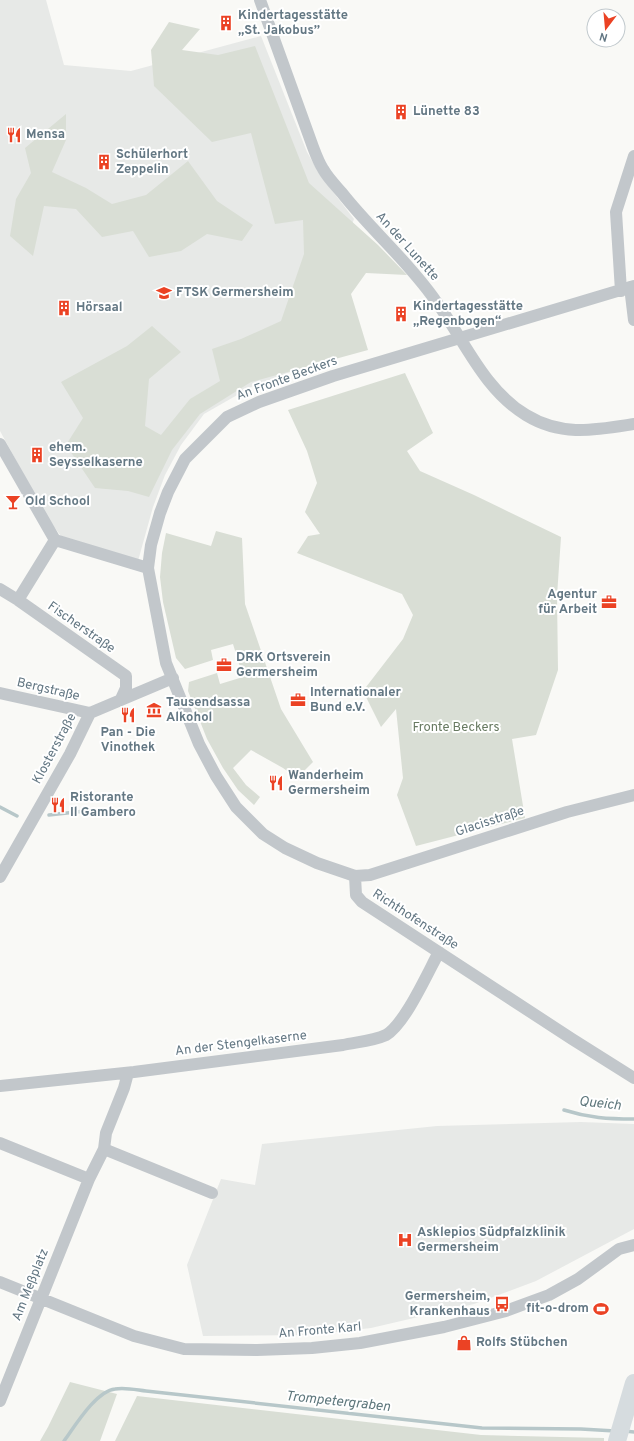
<svg xmlns="http://www.w3.org/2000/svg" width="634" height="1441" font-family="Overpass,sans-serif">
  <style>
    .built { fill: #e7e9e7 }
    .green { fill: #d9ded5 }
    .lines { fill: none; stroke-linecap: round; stroke-linejoin: round }
    .stream { stroke: #b7c7c9; stroke-width: 3.5 }
    .minor { stroke: #c2c7cb; stroke-width: 12 }
    .secondary { stroke: #d6dcdf; stroke-width: 18 }
    .labels { text-anchor: middle; dominant-baseline: central; stroke-width: 4; stroke-linejoin: round; paint-order: stroke }
    .poi-label { font-size: 13px; font-weight: bold; fill: #637783; stroke: #fff; text-anchor: start }
    .street-label { font-size: 13px; fill: #637783; stroke: #fff }
    .park-label { font-size: 13px; fill: #687a62; stroke: #fff }
    .water-label { font-size: 14px; font-style: italic; fill: #5e777c; stroke: #fff }
  </style>
  <rect width="100%" height="100%" fill="#f9f9f6"/>
  <path class="built" d="M0 0H46L64 65 131 71 261 36 307 152 320 175 354 219 301 368 253 386 204 414 181 445 165 475 153 507 138 561 63 539 47 517 0 431Z
    M581 1122 634 1124V1229L536 1281 474 1304 371 1328 310 1335 203 1336 187 1265 221 1179 255 1185 262 1144 437 1126Z"/>
  <path class="green" d="M169 22 200 29 182 50 218 55 255 46 309 183 378 245 407 275 366 273 351 294 368 350 251 382 200 414 172 450 149 497 128 491 95 488 66 445 83 418 61 382 127 346 152 326 181 352 149 379 145 426 161 435 190 399 220 381 212 349 241 339 281 321 304 254 303 220 275 224 251 133 212 142 154 86 151 50Z
    M66 114V140L52 172 86 188 112 204 146 195 188 161 217 201 253 225 242 241 207 234 181 251 149 257 133 231 102 237 76 209 44 206 33 256 10 236 16 199 31 173 25 148Z
    M405 373 433 433 407 451 420 471 474 495 561 537 557 596 558 670 536 735 512 739 525 818 416 846 397 795 403 778 396 709 381 727 363 691 403 639 413 615 402 594 297 553 308 536 320 534 305 512 317 483 307 451 288 410Z
    M216 531 242 538 245 604 281 709 313 762 297 778 283 768 251 750 233 768 246 785 260 797 254 805 238 790 223 768 207 739 188 691 189 682 217 673 220 684 243 677 233 644 211 650 213 660 185 669 176 658 163 602 160 577 162 553 166 533 211 546Z
    M70 1382 117 1394 100 1441H40L48 1427Z
    M137 1396 481 1435 604 1438V1441H115Z"/>
  <g class="lines">
    <path class="stream" d="M0 807 17 816
      M49 815 94 810
      M564 1110C589 1118 608 1119 634 1119
      M625 1431 634 1432
      M64 1441C75 1426 96 1391 115 1389 125 1387 137 1390 146 1391L482 1428 581 1429 615 1431"/>
    <path class="minor" d="M260 0 313 147C316 155 319 163 323 169 328 178 336 186 342 193 371 230 408 261 435 300 464 339 483 389 526 415 562 437 595 430 634 424
      M634 286 333 376 259 402 227 417 185 459 168 492 160 513 151 545 148 568 166 663 199 744 216 776 236 807 263 834 285 848 317 863 355 876 370 875 567 812 634 795
      M630 287 634 320
      M621 291 616 212 634 156
      M0 444 55 540 148 568
      M0 589 18 600 126 676V688L121 699
      M18 600 55 540
      M0 693 90 713
      M355 876 356 895 362 902 572 1039 634 1078
      M0 877 70 754 90 713 173 678
      M0 1086 134 1072 343 1045C357 1042 373 1041 386 1035 405 1024 428 972 439 952
      M0 1143 89 1179
      M104 1149 212 1193
      M0 1282 134 1336 184 1349 257 1350 312 1348 360 1343 444 1327 506 1311 549 1295 578 1279 619 1249 634 1245
      M0 1401 89 1179 104 1149 106 1133 124 1088 128 1073"/>
    <path class="secondary" d="M617 1441 634 1383"/>
  </g>
  <defs>
    <g id="building-bare" transform="scale(1.2)"><path d="M-4-6H4V6H1V3H-1V6H-4ZM-2.5-4.3h1.7v1.8h-1.7ZM.8-4.3h1.7v1.8H.8ZM-2.5-1h1.7V.8h-1.7ZM.8-1h1.7V.8H.8Z" fill="#eb4224" stroke="#fff" stroke-width="2.5" paint-order="stroke"/></g>
    <g id="restaurant-bare" transform="scale(1.2)"><path d="M-5-6h1v4h1v-4h1v4h1v-4h1v5L-1.5 .5V6h-2V.5L-5-1ZM5-6V6H3V1.5H1.5Q1.5-4 5-6Z" fill="#eb4224" stroke="#fff" stroke-width="2.5" paint-order="stroke"/></g>
    <g id="university-bare" transform="scale(1.2)"><path d="M0-5L7-2L0 1L-7-2ZM-4 1L0 2.5L4 1V4Q0 6-4 4Z" fill="#eb4224" stroke="#fff" stroke-width="2.5" paint-order="stroke"/></g>
    <g id="bar-bare" transform="scale(1.2)"><path d="M-6-5H6L.8 .8V4.5H3.5V6h-7V4.5H-.8V.8Z" fill="#eb4224" stroke="#fff" stroke-width="2.5" paint-order="stroke"/></g>
    <g id="office-bare" transform="scale(1.2)"><path d="M-6-3h4V-5.5h4V-3h4V5H-6ZM-1-4.5V-3h2v-1.5ZM-6 0V1H6V0Z" fill="#eb4224" stroke="#fff" stroke-width="2.5" paint-order="stroke"/></g>
    <g id="museum-bare" transform="scale(1.2)"><path d="M0-6L6-3V-2H-6V-3ZM-5-1h2V3h-2ZM-1-1h2V3h-2ZM3-1h2V3H3ZM-6 4H6V6H-6Z" fill="#eb4224" stroke="#fff" stroke-width="2.5" paint-order="stroke"/></g>
    <g id="hospital-bare" transform="scale(1.2)"><path d="M-5-5h3v3.5h4V-5h3V5h-3V1.5h-4V5h-3Z" fill="#eb4224" stroke="#fff" stroke-width="2.5" paint-order="stroke"/></g>
    <g id="bus-bare" transform="scale(1.2)"><path d="M-5-6H5V4H4V6H2V4H-2V6H-4V4H-5ZM-3.5-4V0h7V-4ZM-3.5 1.2v1.5H-2V1.2ZM2 1.2v1.5H3.5V1.2Z" fill="#eb4224" stroke="#fff" stroke-width="2.5" paint-order="stroke"/></g>
    <g id="stadium-bare" transform="scale(1.2)"><path d="M0-5a6.5 5 0 1 0 0 10a6.5 5 0 1 0 0-10ZM-3.5-1.8h7v3.6h-7Z" fill="#eb4224" stroke="#fff" stroke-width="2.5" paint-order="stroke"/></g>
    <g id="shop-bare" transform="scale(1.2)"><path d="M-5-2.5h2.3a2.7 3.5 0 0 1 5.4 0H5L5.5 6h-11ZM-1.5-2.5h3a1.5 2.3 0 0 0-3 0Z" fill="#eb4224" stroke="#fff" stroke-width="2.5" paint-order="stroke"/></g>
  </defs>
  <g fill-rule="evenodd">
    <use href="#building-bare" x="226" y="23"/>
    <use href="#building-bare" x="401" y="112"/>
    <use href="#restaurant-bare" x="14" y="135"/>
    <use href="#building-bare" x="104" y="162"/>
    <use href="#university-bare" x="164" y="293"/>
    <use href="#building-bare" x="64" y="308"/>
    <use href="#building-bare" x="401" y="314"/>
    <use href="#building-bare" x="37" y="455"/>
    <use href="#bar-bare" x="13" y="502"/>
    <use href="#office-bare" x="609" y="602"/>
    <use href="#office-bare" x="224" y="665"/>
    <use href="#office-bare" x="298" y="700"/>
    <use href="#museum-bare" x="154" y="710"/>
    <use href="#restaurant-bare" x="128" y="715"/>
    <use href="#restaurant-bare" x="276" y="783"/>
    <use href="#restaurant-bare" x="58" y="805"/>
    <use href="#hospital-bare" x="405" y="1240"/>
    <use href="#bus-bare" x="502" y="1304"/>
    <use href="#stadium-bare" x="601" y="1309"/>
    <use href="#shop-bare" x="464" y="1343"/>
  </g>
  <g class="labels">
    <g class="poi-label">
      <text x="238" y="16">Kindertagesstätte<tspan x="238" dy="15">„St. Jakobus”</tspan></text>
      <text x="413" y="112">Lünette 83</text>
      <text x="26" y="135">Mensa</text>
      <text x="116" y="155">Schülerhort<tspan x="116" dy="15">Zeppelin</tspan></text>
      <text x="176" y="293">FTSK Germersheim</text>
      <text x="413" y="307">Kindertagesstätte<tspan x="413" dy="15">„Regenbogen“</tspan></text>
      <text x="76" y="308">Hörsaal</text>
      <text x="49" y="448">ehem.<tspan x="49" dy="15">Seysselkaserne</tspan></text>
      <text x="25" y="502">Old School</text>
      <text x="597" y="595" text-anchor="end">Agentur<tspan x="597" dy="15">für Arbeit</tspan></text>
      <text x="236" y="658">DRK Ortsverein<tspan x="236" dy="15">Germersheim</tspan></text>
      <text x="310" y="693">Internationaler<tspan x="310" dy="15">Bund e.V.</tspan></text>
      <text x="166" y="703">Tausendsassa<tspan x="166" dy="15">Alkohol</tspan></text>
      <text x="128" y="733" text-anchor="middle">Pan - Die<tspan x="128" dy="15">Vinothek</tspan></text>
      <text x="288" y="776">Wanderheim<tspan x="288" dy="15">Germersheim</tspan></text>
      <text x="70" y="798">Ristorante<tspan x="70" dy="15">Il Gambero</tspan></text>
      <text x="417" y="1233">Asklepios Südpfalzklinik<tspan x="417" dy="15">Germersheim</tspan></text>
      <text x="490" y="1297" text-anchor="end">Germersheim,<tspan x="490" dy="15">Krankenhaus</tspan></text>
      <text x="589" y="1309" text-anchor="end">fit-o-drom</text>
      <text x="476" y="1343">Rolfs Stübchen</text>
    </g>
    <g class="street-label">
      <text transform="translate(407 247) rotate(48)">An der Lunette</text>
      <text transform="translate(287 379) rotate(-20)">An Fronte Beckers</text>
      <text transform="translate(81 628) rotate(35)">Fischerstraße</text>
      <text transform="translate(48 690) rotate(13)">Bergstraße</text>
      <text transform="translate(55 749) rotate(-62)">Klosterstraße</text>
      <text transform="translate(490 822) rotate(-18)">Glacisstraße</text>
      <text transform="translate(415 920) rotate(33)">Richthofenstraße</text>
      <text transform="translate(241 1044) rotate(-7)">An der Stengelkaserne</text>
      <text transform="translate(31 1285) rotate(-68)">Am Meßplatz</text>
      <text transform="translate(320 1331) rotate(-5)">An Fronte Karl</text>
    </g>
    <g class="park-label">
      <text x="456" y="728">Fronte Beckers</text>
    </g>
    <g class="water-label">
      <text transform="translate(600 1104) rotate(6)">Queich</text>
      <text transform="translate(338 1402) rotate(6)">Trompetergraben</text>
    </g>
  </g>
  <g transform="translate(606 28) rotate(196)"><circle r="19" fill="#ffffff" stroke="#c1c9cd"/>
  <path d="M0-3L7 15L0 10L-7 15Z" fill="#eb4224"/>
  <text y="-6" font-size="11" font-weight="bold" text-anchor="middle" fill="#637783">N</text>
  </g>
</svg>
